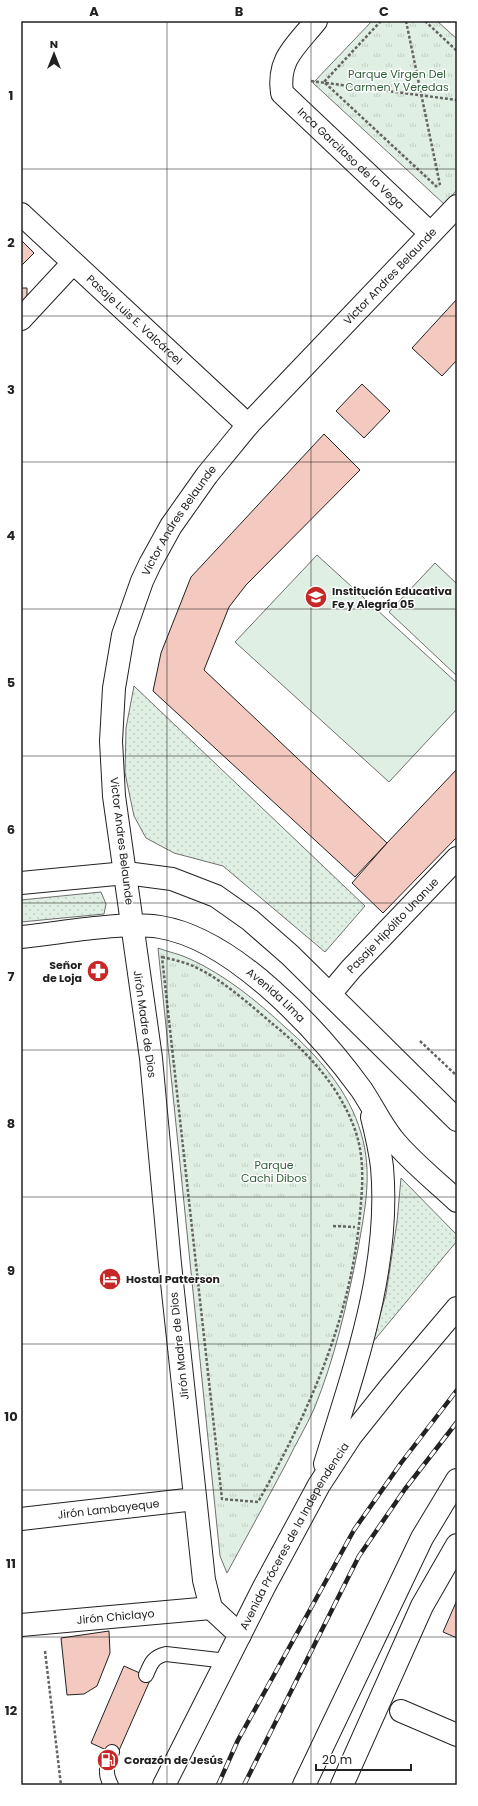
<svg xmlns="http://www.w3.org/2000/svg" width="478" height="1806" font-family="Poppins,sans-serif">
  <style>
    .grass { fill: url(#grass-dots); stroke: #6f6f6f }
    .park { fill: url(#park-tufts); stroke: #6f6f6f }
    .pitch { fill: #e0efe3; stroke: #6f6f6f }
    .building { fill: #f3c9c0; stroke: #222 }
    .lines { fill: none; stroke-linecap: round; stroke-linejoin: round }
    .lane-casing { stroke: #222; stroke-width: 16 }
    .street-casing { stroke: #222; stroke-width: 24 }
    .secondary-casing { stroke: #222; stroke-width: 24 }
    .primary-casing { stroke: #222; stroke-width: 24 }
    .path { stroke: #646464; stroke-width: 2.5; stroke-dasharray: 3 2; stroke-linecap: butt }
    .lane { stroke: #fff; stroke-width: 14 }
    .street { stroke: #fff; stroke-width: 22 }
    .secondary { stroke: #fff; stroke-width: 22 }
    .primary { stroke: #fff; stroke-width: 22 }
    .rail-casing { stroke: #222; stroke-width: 4.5 }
    .rail { stroke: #fff; stroke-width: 3; stroke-dasharray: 9; stroke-linecap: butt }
    .grid { fill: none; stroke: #222; stroke-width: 1; stroke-opacity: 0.55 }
    .labels { text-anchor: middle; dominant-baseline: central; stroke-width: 3; stroke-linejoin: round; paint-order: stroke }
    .park-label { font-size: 11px; fill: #2f5e38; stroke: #fff }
    .street-label { font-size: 11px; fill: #222; stroke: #fff }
    .poi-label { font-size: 11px; font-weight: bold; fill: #222; stroke: #fff; text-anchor: start }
    .neatline { fill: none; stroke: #222; stroke-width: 1.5 }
    .grid-label { font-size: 13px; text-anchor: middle; font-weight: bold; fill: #222 }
  </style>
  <defs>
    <pattern id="grass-dots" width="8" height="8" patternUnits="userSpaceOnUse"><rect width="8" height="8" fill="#e0efe3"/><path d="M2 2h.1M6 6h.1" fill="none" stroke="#c0cdc2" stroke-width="1.8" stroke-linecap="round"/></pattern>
    <pattern id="park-tufts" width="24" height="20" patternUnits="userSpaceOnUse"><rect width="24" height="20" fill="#e0efe3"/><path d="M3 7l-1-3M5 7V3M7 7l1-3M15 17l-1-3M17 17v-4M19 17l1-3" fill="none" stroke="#c0cdc2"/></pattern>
  </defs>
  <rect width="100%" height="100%" fill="#fff"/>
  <path class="grass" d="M134 686 365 906 325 952 223 866 174 853 146 838 134 816 125 773 126 728Z
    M101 892 106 904 104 914 21 922V900Z
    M401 1178 457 1235V1241L372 1343 386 1294 397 1222Z"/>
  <path class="park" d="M372 21H437L457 39V190L444 204 313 83Z
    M158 948C168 952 180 954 190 959 225 975 257 1001 285 1027 318 1056 349 1091 361 1133 373 1173 365 1209 358 1249 347 1304 335 1358 314 1409 306 1427 296 1443 288 1460 268 1498 247 1536 227 1573L220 1556Z"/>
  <path class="pitch" d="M317 555 457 683V709L389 782 235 642Z
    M435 563 457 584V676L389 612Z"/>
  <path class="building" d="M21 240 34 253 21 266Z
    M21 288H27V303H21Z
    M457 299V360L442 376 412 348Z
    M362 384 390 411 364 438 336 411Z
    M324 434 360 470 246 585 229 607 204 670 387 843 355 877 153 691 161 653 191 577Z
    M457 769V837L383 913 352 883 387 843Z
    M457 1600V1638L443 1632Z
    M109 1631 110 1653 97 1686 84 1694 67 1695 61 1638Z
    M124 1666 151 1678 117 1755 91 1743Z"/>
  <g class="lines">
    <g class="lane-casing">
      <path id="lane" d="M146 1675C151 1663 153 1657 166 1654L227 1661
        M111 1785C104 1773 107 1765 112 1752"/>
    </g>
    <g class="street-casing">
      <g id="street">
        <path id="s1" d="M316 21C296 46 277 59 282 93L430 233"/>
        <path id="s2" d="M21 214 248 425"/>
        <path d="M21 319 73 263"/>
        <path id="s3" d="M330 994 351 969 457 858"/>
        <path id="s4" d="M21 1519 195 1499"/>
        <path id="s5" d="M21 1625 211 1608"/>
        <path id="s6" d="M240 1635 211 1608 204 1580 170 1264 151 1058 114 796 111 741 114 688 123 635 142 581 150 564 171 526 207 475 248 425 457 206"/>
        <path d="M401 1711 457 1735"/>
      </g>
    </g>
    <g class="secondary-casing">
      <path id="secondary" d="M342 1785 422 1606 457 1545"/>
    </g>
    <g class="primary-casing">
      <g id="primary">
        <path d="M21 883 126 873 172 879 216 896 250 920 290 955 457 1120"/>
        <path id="s7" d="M21 937C62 933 120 921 160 927 234 939 318 1030 361 1089 372 1105 380 1123 392 1138 408 1159 437 1182 457 1201"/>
        <path d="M325 1464C354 1369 391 1268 382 1167 380 1150 376 1133 372 1117"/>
        <path id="s8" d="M164 1785 264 1587 319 1485 351 1436 391 1386 457 1308"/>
        <path d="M304 1785 422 1538 457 1480"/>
      </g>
    </g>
    <path class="path" d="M381 21 324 82 437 187
      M406 21 440 185
      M425 21 457 51
      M311 81 457 100
      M162 957C171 959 180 961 188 964 218 975 250 1005 274 1025 307 1052 336 1083 352 1122 365 1152 363 1182 360 1214 351 1318 309 1412 258 1502L222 1499Z
      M420 1041 457 1076
      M333 1226 355 1227
      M45 1651 61 1785"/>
    <use href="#lane" class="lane"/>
    <use href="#street" class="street"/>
    <use href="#secondary" class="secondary"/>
    <use href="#primary" class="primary"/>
    <g class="rail-casing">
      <path id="rail" d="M218 1785 238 1740 354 1530 401 1463 457 1390
        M244 1785 359 1556 405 1489 457 1422"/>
    </g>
    <use href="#rail" class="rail"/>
  </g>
  <path class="grid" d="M167 21V1785M311 21V1785M21 169H457M21 316H457M21 462H457M21 609H457M21 756H457M21 903H457M21 1050H457M21 1197H457M21 1344H457M21 1490H457M21 1637H457"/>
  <defs>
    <g id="school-disc" transform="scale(1.15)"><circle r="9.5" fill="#c62828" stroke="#fff"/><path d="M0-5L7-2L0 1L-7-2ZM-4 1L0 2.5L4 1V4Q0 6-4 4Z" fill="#fff"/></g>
    <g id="pharmacy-disc" transform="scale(1.15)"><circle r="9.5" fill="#c62828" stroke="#fff"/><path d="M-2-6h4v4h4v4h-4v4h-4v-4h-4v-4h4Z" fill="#fff"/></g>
    <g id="hotel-disc" transform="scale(1.15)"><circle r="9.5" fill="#c62828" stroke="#fff"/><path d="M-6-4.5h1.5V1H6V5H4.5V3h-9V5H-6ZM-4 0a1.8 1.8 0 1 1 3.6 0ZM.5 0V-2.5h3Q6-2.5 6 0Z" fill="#fff"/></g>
    <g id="fuel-disc" transform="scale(1.15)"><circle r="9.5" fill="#c62828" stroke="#fff"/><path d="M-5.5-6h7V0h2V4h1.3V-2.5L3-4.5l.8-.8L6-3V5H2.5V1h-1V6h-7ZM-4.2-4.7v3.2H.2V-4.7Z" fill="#fff"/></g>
  </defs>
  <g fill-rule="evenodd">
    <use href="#school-disc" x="316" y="597"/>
    <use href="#pharmacy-disc" x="98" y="971"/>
    <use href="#hotel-disc" x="110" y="1279"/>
    <use href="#fuel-disc" x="108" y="1760"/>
  </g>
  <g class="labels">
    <g class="park-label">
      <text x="397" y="74">Parque Vírgen Del<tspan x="397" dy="13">Carmen Y Veredas</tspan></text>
      <text x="274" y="1165">Parque<tspan x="274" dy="13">Cachi Dibos</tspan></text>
    </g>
    <g class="street-label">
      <text stroke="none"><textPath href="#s1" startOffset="178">Inca Garcilaso de la Vega</textPath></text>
      <text stroke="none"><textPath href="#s6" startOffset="1472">Victor Andres Belaunde</textPath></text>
      <text stroke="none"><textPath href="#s2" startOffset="155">Pasaje Luis E. Valcárcel</textPath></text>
      <text stroke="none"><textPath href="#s6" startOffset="1148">Victor Andres Belaunde</textPath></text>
      <text transform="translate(122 841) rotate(83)">Victor Andres Belaunde</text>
      <text stroke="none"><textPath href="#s3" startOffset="93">Pasaje Hipólito Unanue</textPath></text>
      <text stroke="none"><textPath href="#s7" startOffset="276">Avenida Lima</textPath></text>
      <text transform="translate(145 1024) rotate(82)">Jirón Madre de Dios</text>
      <text transform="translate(179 1346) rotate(-96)">Jirón Madre de Dios</text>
      <text stroke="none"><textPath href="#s4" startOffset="88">Jirón Lambayeque</textPath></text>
      <text stroke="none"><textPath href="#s8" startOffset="281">Avenida Próceres de la Independencia</textPath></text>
      <text stroke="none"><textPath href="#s5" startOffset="95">Jirón Chiclayo</textPath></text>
    </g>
    <g class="poi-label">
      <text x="332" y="591">Institución Educativa<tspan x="332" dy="13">Fe y Alegría 05</tspan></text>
      <text x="82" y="965" text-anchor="end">Señor<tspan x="82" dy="13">de Loja</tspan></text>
      <text x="126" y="1279">Hostal Patterson</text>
      <text x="124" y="1760">Corazón de Jesús</text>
    </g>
  </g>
  <rect width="478" height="1806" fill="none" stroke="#ffffff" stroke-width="44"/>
  <g transform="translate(54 54)" stroke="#ffffff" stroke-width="3" paint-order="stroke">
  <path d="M0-3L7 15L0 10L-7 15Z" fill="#222222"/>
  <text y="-6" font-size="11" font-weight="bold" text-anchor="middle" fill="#222222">N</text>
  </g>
  <path d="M316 1764v6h95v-6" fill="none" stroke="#222222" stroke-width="2"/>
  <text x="322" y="1764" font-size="12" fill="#222222" stroke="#ffffff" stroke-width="3" paint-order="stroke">20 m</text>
  <rect x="22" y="22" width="434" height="1762" class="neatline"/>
  <g class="grid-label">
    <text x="94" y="16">A</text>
    <text x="239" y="16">B</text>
    <text x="384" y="16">C</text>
    <text x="11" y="100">1</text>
    <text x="11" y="247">2</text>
    <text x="11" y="394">3</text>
    <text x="11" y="540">4</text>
    <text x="11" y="687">5</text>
    <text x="11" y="834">6</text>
    <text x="11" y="981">7</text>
    <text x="11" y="1128">8</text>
    <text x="11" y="1275">9</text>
    <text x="11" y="1421">10</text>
    <text x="11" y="1568">11</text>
    <text x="11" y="1715">12</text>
  </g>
</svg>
